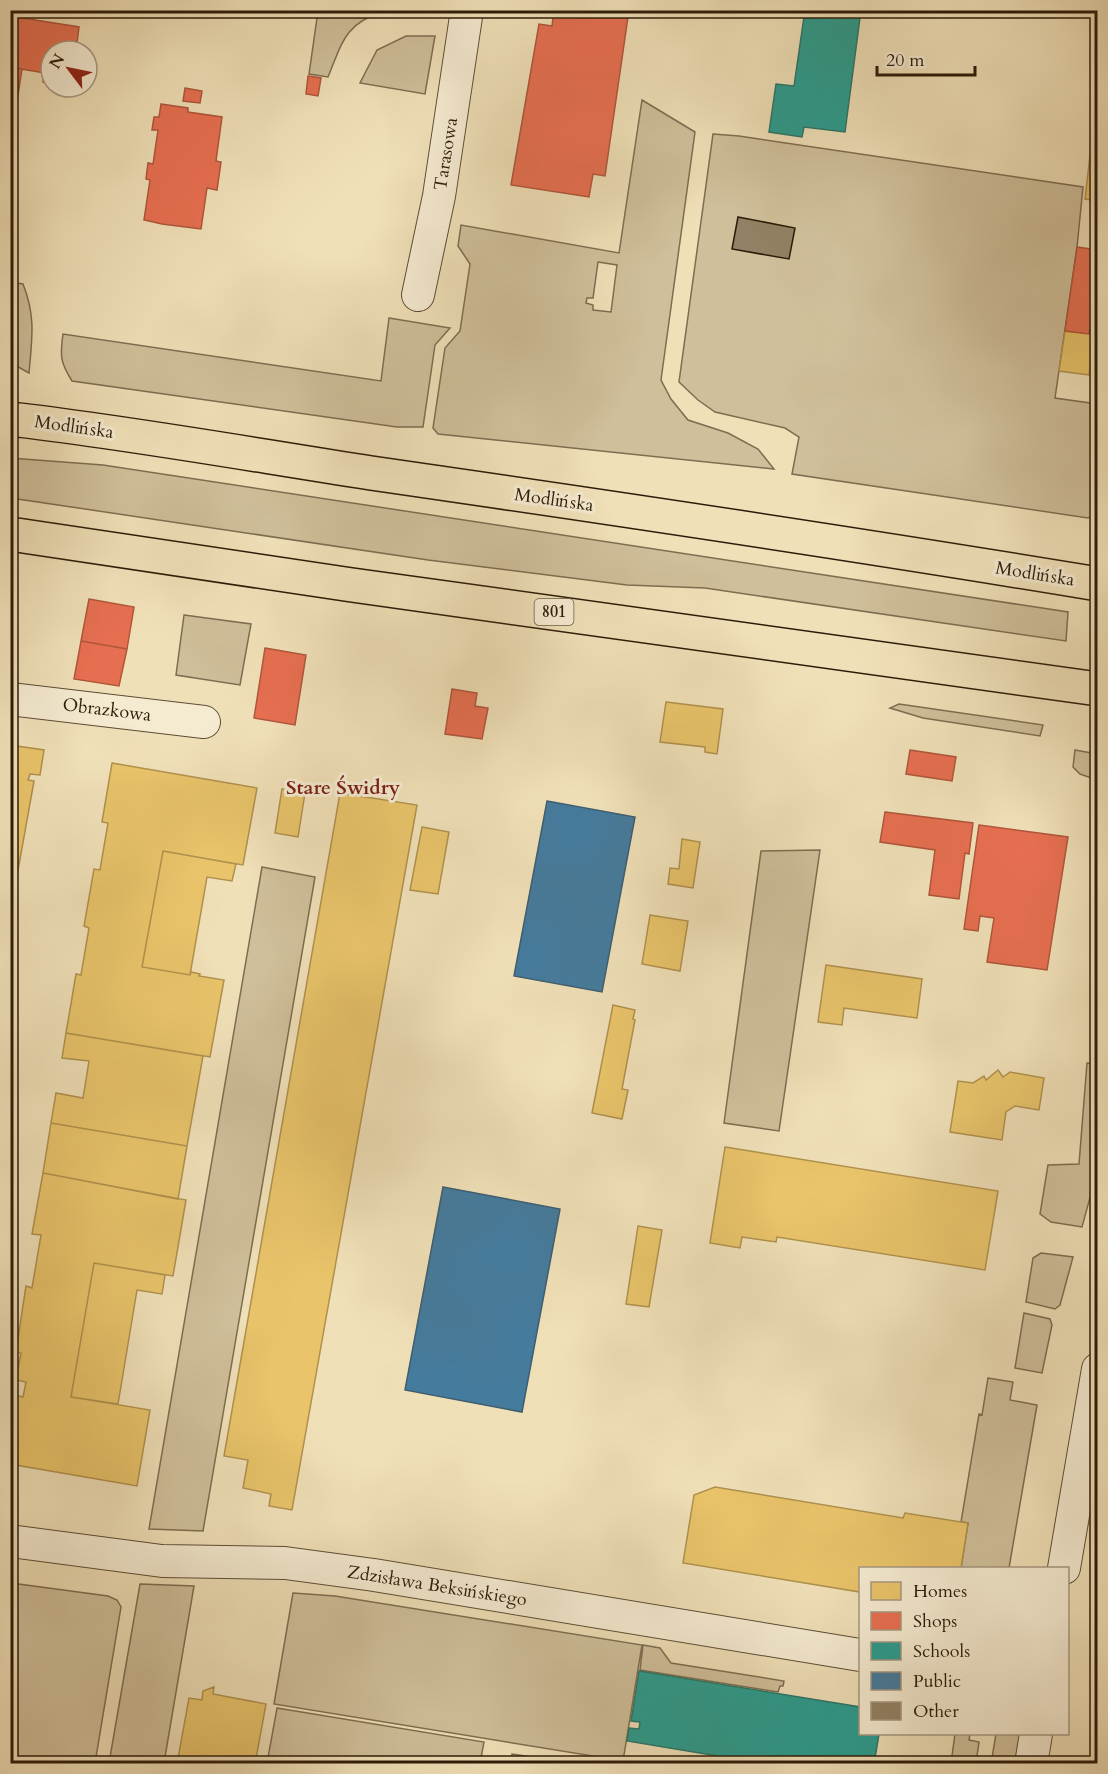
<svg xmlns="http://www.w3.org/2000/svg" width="1108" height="1774" font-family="Cardo,serif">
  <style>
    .green { fill: #cfbf9a; stroke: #7e6d51; stroke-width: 1.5; fill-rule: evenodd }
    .homes { fill: #e9c46a; stroke: #b0914d; stroke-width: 1.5 }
    .shops { fill: #e76f51; stroke: #af563b; stroke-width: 1.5 }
    .schools { fill: #2a9d8f; stroke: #2b7666; stroke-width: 1.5 }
    .public { fill: #457b9d; stroke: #3e5e70; stroke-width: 1.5 }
    .building { fill: #928164; stroke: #2c1b08; stroke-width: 1.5 }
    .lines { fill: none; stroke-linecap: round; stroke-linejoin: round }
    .minor-casing { stroke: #5d4c34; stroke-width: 34 }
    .primary-casing { stroke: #2c1b08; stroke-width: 36 }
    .minor { stroke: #f5ebd1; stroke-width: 32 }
    .primary { stroke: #f0e0b8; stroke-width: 33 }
    .labels { text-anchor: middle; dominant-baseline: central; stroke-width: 6; stroke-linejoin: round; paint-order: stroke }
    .shield { fill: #f5ebd1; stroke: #685944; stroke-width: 1.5 }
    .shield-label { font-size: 16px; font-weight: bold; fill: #2c1b08 }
    .street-label { font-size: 18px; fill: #2c1b08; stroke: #f5ebd1 }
    .neighbourhood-label { font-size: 20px; font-weight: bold; fill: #7a1f14; stroke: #f5ebd1 }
  </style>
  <rect width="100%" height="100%" fill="#f0e0b8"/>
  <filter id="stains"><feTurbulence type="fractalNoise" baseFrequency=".00333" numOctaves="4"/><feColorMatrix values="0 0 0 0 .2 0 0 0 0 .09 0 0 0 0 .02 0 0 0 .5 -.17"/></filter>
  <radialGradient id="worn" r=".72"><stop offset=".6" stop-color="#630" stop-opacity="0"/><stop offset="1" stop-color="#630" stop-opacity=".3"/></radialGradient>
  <path class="green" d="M318 11H383C344 25 343 41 328 77L309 74Z
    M406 36H435L425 94 360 83 377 50Z
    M642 100 695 132 661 380 671 399 688 420 728 433 758 449 774 469 438 434 433 428 445 348 460 331 470 264 458 246 461 225 619 253ZM598 262 617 265 611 312 593 310V305L586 303 587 298H593Z
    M713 134 739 136 1083 187 1077 247 1055 398 1097 404V514L1088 518 792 474 799 437 785 428 715 412 698 400 679 382Z
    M10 282 23 284C36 317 32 338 29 373L11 363Z
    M389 318 450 328 435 345 423 427H397L72 381C60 362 60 356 63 334L381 381Z
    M10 458 103 465 1068 612 1066 641 705 588 627 585 428 560 11 498Z
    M184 615 251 624 240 685 176 675Z
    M899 704 1043 725 1040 736 923 718 890 708Z
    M1075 750 1097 754V780L1080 774 1073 767Z
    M820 850 779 1131 724 1123 761 851Z
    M262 867 315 877 203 1531 149 1529Z
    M1087 1063 1097 1064V1172L1082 1227 1051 1222 1040 1214 1048 1165 1079 1164Z
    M1041 1253 1073 1257 1060 1305 1055 1309 1026 1302 1033 1258Z
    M1024 1313 1050 1319 1052 1325 1042 1373 1015 1368Z
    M988 1378 1013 1382 1010 1400 1037 1405 1009 1568H961L968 1523 961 1522 979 1414 982 1415Z
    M11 1583 108 1596 117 1600 121 1607 95 1763H11Z
    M140 1584 194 1586 164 1763H109Z
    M293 1593 335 1596 642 1645 623 1761 274 1704Z
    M643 1645 660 1648 671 1663 784 1681 783 1686H780L778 1692 640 1670Z
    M277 1708 484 1742 480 1763H267Z
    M955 1734H970L969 1740 979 1742 976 1763H951Z
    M996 1734H1021L1016 1763 991 1764Z
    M512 1754 572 1763H511Z"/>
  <path class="homes" d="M1095 112H1098V201L1085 199Z
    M1065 331 1095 334 1089 375 1059 371Z
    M666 702 723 709 717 754 705 752V747L660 742Z
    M10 745 44 750 40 775 30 774 28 780 34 781 17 876 10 875Z
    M112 763 257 788 243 865 163 851 142 967 190 975 191 972 200 974 199 976 224 980 210 1057 66 1033 76 974 81 975 89 928 84 926 94 869 100 870 108 823 102 822Z
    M282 789 305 793 298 837 275 833Z
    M340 793 417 805 292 1510 269 1506 271 1494 243 1488 248 1460 224 1456Z
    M422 827 449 832 438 894 410 890Z
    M682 839 700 842 693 888 668 884 670 868 679 869Z
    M163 851 236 864 232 881 207 877 190 975 142 967Z
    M650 915 688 921 680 971 642 964Z
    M826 965 922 979 917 1018 844 1008 842 1025 818 1022Z
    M613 1005 635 1010 633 1019 635 1020 622 1089 628 1090 622 1119 592 1113Z
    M66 1033 203 1056 187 1146 51 1123 56 1093 83 1098 89 1061 62 1058Z
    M998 1070 1003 1077 1010 1072 1044 1078 1039 1110 1015 1106 1006 1112 1002 1140 950 1132 958 1081 973 1083 984 1076 986 1080Z
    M51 1123 187 1146 178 1199 43 1173Z
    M725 1147 998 1191 985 1270 777 1237 776 1242 742 1237 740 1248 710 1243Z
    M43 1173 186 1200 173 1276 94 1263 71 1397 150 1410 137 1486 10 1464V1405H12L14 1395 23 1397 26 1382 16 1380 21 1353 16 1352 26 1286 32 1288 41 1235 32 1234Z
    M638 1226 662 1230 649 1307 626 1304Z
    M94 1263 165 1275 162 1294 137 1290 118 1404 71 1397Z
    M715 1487 903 1518 905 1513 968 1523 961 1568H860V1592L683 1563 694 1495Z
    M214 1687 213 1694 266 1704 255 1764H177L189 1698 202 1700 203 1691Z"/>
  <path class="shops" d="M554 10H629L605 176 593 174 589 197 511 185 539 24 552 26Z
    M10 16 79 27 76 51H51V84L43 82 45 73 10 67Z
    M10 67 22 69 10 147Z
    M308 76 321 78 318 96 306 94Z
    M185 88 202 91 200 103 183 101Z
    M161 104 188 108V112L222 117 216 161 221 162 217 190 207 188 201 229 162 224 144 220 150 180 146 179 148 163 153 164 158 130H152L154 117H159Z
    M1077 247 1098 250V273L1089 334 1065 331Z
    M89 599 134 607 127 649 81 641Z
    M81 641 127 649 119 686 74 679Z
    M265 648 306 655 295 725 254 718Z
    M452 689 477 693 475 706 488 708 482 739 445 734Z
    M910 750 956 757 952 781 906 774Z
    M885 812 973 823 969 854 965 853 959 899 929 895 935 850 880 842Z
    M979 825 1068 837 1047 970 987 962 994 918 980 916 978 931 964 929Z"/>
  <path class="schools" d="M805 10H861L845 132 804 127 802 137 769 132 776 84 794 86Z
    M639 1671 860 1707V1734H879L874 1764H765L627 1741 629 1728 639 1729 640 1722 631 1721Z"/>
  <path class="public" d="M547 801 635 817 602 992 514 976Z
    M443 1187 560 1209 522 1412 405 1390Z"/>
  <path class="building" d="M738 217 795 228 789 259 732 249Z"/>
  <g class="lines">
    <g class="minor-casing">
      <path id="minor" d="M418 295 439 196 467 10
        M10 699 204 722
        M10 1541 162 1561 285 1563 374 1575 860 1655
        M1064 1568 1098 1369
        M1031 1764 1036 1734"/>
    </g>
    <g class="primary-casing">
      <path id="primary" d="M10 421 19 420C137 434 254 455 371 473 614 508 856 544 1098 584
        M10 534 352 585 1098 689"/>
    </g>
    <use href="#minor" class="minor"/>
    <use href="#primary" class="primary"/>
  </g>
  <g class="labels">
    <rect class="shield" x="534.5" y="599" width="39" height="26" rx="4.5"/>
    <g class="shield-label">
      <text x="554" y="612">801</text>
    </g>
    <g class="street-label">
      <text transform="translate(446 154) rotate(-81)">Tarasowa</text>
      <text transform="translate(74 427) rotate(8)">Modlińska</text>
      <text transform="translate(554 500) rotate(8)">Modlińska</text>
      <text transform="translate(1035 574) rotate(9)">Modlińska</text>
      <text transform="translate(107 710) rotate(7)">Obrazkowa</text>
      <text transform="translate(437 1586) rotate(9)">Zdzisława Beksińskiego</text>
    </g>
    <g class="neighbourhood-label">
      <text x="343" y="787">Stare Świdry</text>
    </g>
  </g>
  <rect width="1108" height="1774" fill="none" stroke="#f0e0b8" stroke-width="36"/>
  <rect x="12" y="12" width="1084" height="1750" fill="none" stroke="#2c1b08" stroke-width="3"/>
  <rect x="18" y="18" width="1072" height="1738" fill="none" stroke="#2c1b08" stroke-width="1.5"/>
  <rect x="859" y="1567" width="210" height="168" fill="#f5ebd1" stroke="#a59881" stroke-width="1.5"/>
  <rect x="871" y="1582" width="30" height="18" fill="#e9c46a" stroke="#a59881" stroke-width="1.5"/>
  <text x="913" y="1597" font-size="18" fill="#2c1b08">Homes</text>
  <rect x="871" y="1612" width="30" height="18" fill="#e76f51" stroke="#a59881" stroke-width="1.5"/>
  <text x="913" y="1627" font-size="18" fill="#2c1b08">Shops</text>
  <rect x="871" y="1642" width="30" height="18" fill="#2a9d8f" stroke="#a59881" stroke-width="1.5"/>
  <text x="913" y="1657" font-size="18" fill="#2c1b08">Schools</text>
  <rect x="871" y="1672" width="30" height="18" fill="#457b9d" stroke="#a59881" stroke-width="1.5"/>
  <text x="913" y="1687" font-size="18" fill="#2c1b08">Public</text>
  <rect x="871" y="1702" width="30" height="18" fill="#928164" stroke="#a59881" stroke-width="1.5"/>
  <text x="913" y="1717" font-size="18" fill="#2c1b08">Other</text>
  <g transform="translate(69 69) rotate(302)"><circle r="28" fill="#f5ebd1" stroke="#a59881" stroke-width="1.5"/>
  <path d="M0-4.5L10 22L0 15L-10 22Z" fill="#8f2418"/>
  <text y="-9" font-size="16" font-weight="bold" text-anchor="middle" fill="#2c1b08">N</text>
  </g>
  <path d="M877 66v9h98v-9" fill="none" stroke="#2c1b08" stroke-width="3"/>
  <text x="886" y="66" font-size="18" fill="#2c1b08" stroke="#f5ebd1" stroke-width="4.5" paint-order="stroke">20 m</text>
  <rect width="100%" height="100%" filter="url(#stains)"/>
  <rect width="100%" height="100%" fill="url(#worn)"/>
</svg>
